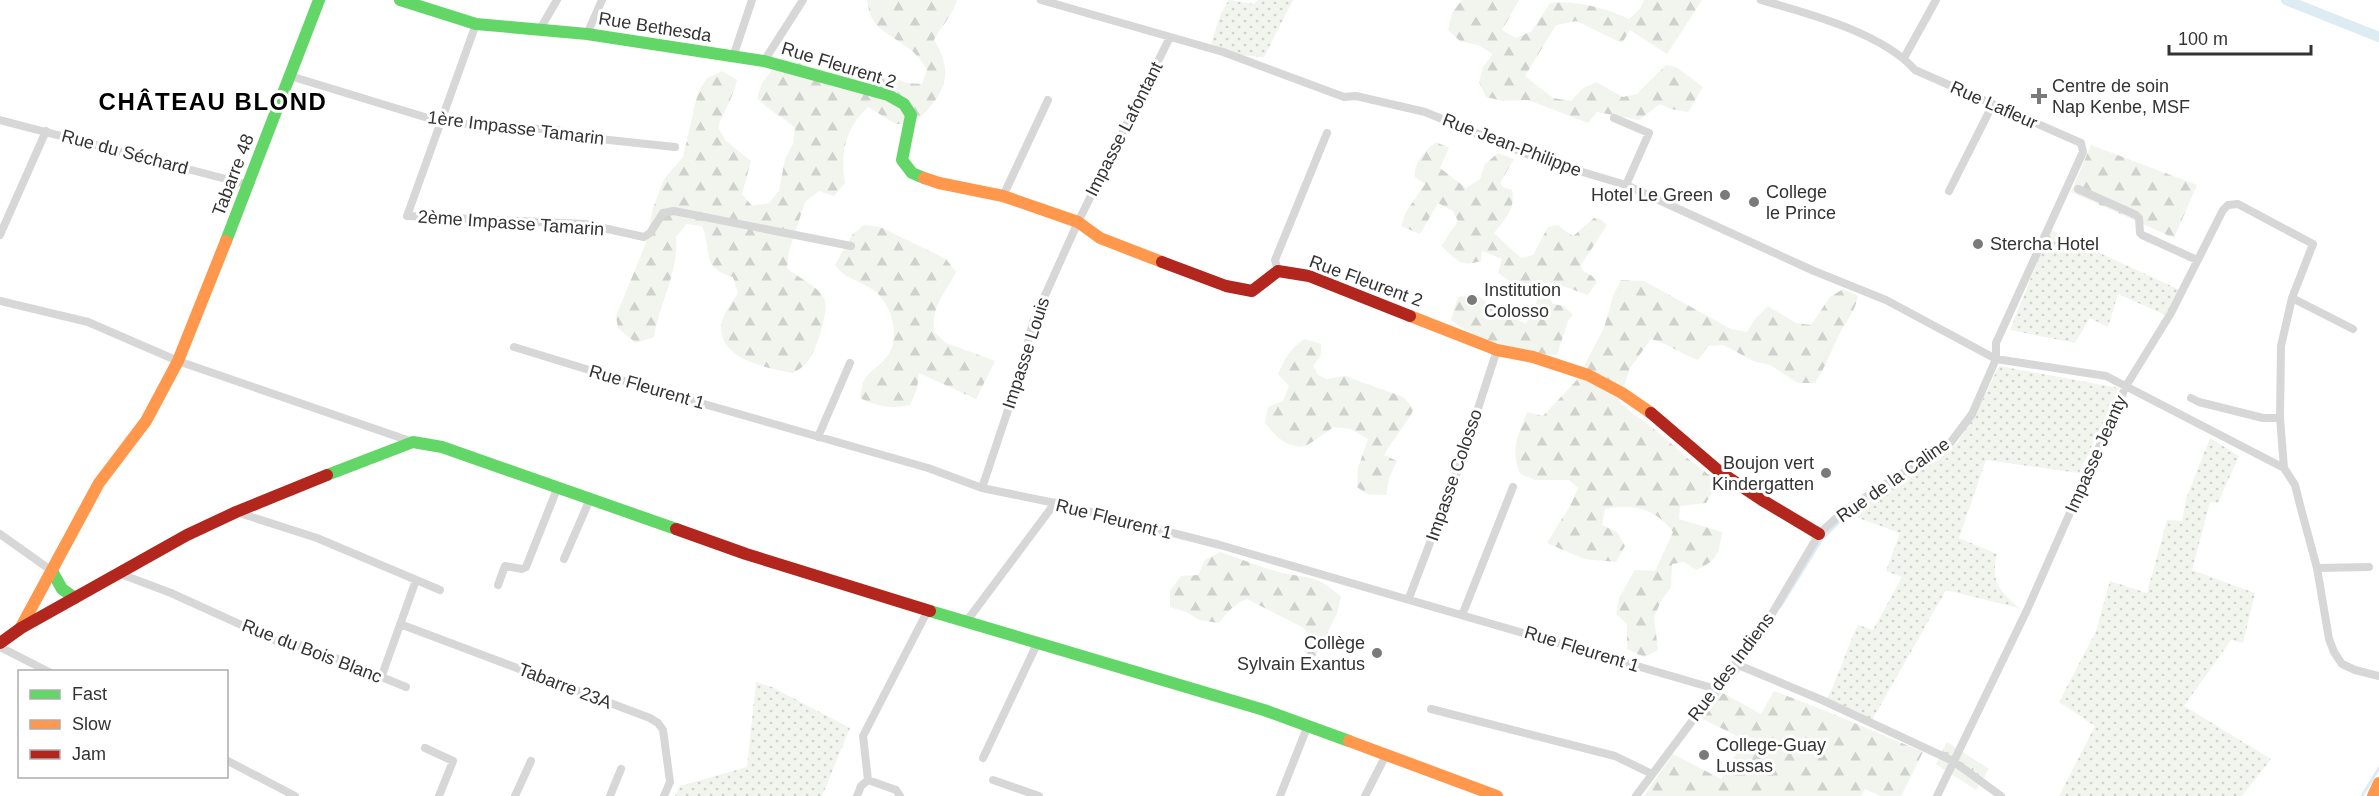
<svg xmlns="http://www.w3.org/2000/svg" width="2379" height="796" font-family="Arial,sans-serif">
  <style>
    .grass { fill: url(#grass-dots) }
    .forest { fill: url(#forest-firs) }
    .wetland { fill: url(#wetland-marsh) }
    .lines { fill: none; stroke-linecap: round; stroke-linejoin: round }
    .stream { stroke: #ddebf3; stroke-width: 3 }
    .canal { stroke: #ddebf3; stroke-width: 10 }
    .street { stroke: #d7d7d7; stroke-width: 8 }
    .fast { stroke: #63d668; stroke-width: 12 }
    .slow { stroke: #ff974d; stroke-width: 12 }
    .jam { stroke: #b3261e; stroke-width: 12 }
    .poi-dot { fill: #7a7a7a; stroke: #fff; stroke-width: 2 }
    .labels { text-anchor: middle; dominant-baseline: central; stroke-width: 6; stroke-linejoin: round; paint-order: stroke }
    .street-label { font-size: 18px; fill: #333; stroke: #fff }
    .poi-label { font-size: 18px; fill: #333; stroke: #fff; text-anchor: start }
    .district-label { font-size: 24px; font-weight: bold; letter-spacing: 1.5px; fill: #000; stroke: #fff }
  </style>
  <defs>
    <pattern id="grass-dots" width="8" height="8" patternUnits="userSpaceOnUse" patternTransform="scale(1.5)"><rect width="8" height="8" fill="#f1f5ed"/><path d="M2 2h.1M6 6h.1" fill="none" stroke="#cfd2cc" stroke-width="1.8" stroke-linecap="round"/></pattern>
    <pattern id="forest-firs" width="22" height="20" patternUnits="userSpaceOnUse" patternTransform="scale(1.5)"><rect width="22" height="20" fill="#f1f5ed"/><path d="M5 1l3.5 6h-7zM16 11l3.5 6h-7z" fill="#cfd2cc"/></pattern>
    <pattern id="wetland-marsh" width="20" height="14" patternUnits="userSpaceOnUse" patternTransform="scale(1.5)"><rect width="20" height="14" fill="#f1f5ed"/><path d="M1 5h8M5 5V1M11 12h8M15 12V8" fill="none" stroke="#cfd2cc"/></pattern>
  </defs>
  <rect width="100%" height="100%" fill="#fff"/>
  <path class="grass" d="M1229 0 1254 4 1258 0H1293L1264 57 1240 55 1211 44 1221 13Z
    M2050 230 2180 290 2165 315 2118 294 2108 327 2090 318 2075 343 2010 330Z
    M1999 366 2119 388 2079 473 1986 460 1959 538 1997 554C1990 581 2000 591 2019 608L1946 590 1872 720 1827 699C1839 675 1846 650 1858 625L1873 630 1902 577 1886 571 1900 533 1850 515 1957 443 1979 407Z
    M2210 438 2239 456 2218 503 2210 502 2192 570 2255 593 2243 643 2231 640 2184 706 2271 759 2242 796H2059L2095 726 2059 702 2096 631 2110 581 2147 593 2167 520 2182 521 2186 499Z
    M756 682 772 687 850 728 822 796H675L680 786 747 767Z"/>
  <path class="forest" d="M867 0H957C953 15 941 26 934 40 957 77 942 97 913 124H896L868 107C845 128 840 153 845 183L834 196 819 191 805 202 789 251 787 268C797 277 819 287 824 298 830 311 816 350 808 361 805 366 798 370 793 373 767 368 714 359 722 321 724 312 733 301 738 293L733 277C700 267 713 253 702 226L686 224 676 237C679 273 659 303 654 337L636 343 618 328 616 316 646 243 653 208 664 179 683 157 698 92 707 78 722 71 737 80C733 98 724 110 718 127L726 141 751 161 742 194 752 206 769 203 779 191 785 159 793 144 795 128C782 116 769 111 757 98L762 83 781 58 827 71 843 70 891 76 906 83 922 84 927 69C921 60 914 51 904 45 883 29 871 29 867 0Z
    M1462 0H1519L1502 30 1516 38 1532 31 1550 3C1574 0 1606 8 1629 19L1640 9 1644 0H1702L1667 54 1630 30 1622 43 1576 21 1556 25 1525 76 1553 98 1571 101 1582 89 1596 82 1623 97 1637 94 1666 65 1676 67 1703 87 1688 112 1671 109 1660 104 1639 120 1597 112 1588 123 1528 100 1503 101 1486 97 1479 82 1483 67 1493 54 1478 45 1460 41 1448 30 1452 13Z
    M1436 142 1449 148 1440 168 1466 188 1480 179 1485 164 1498 153 1514 159 1500 183 1503 187 1512 190C1516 209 1505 219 1494 233L1521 258 1533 255 1548 227 1557 225 1573 236 1594 218 1600 219 1607 225 1581 265 1582 270 1592 276 1597 282 1588 295 1557 284 1549 297 1553 304 1564 306 1573 315 1568 321 1557 355C1527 354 1474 340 1451 320L1458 297 1477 295 1494 308 1526 324 1540 294 1510 281 1498 273 1502 259 1482 251 1481 261C1460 268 1456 259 1441 246L1458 221 1453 211 1438 203 1420 234 1401 226 1406 212 1425 184 1415 177C1414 161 1424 152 1436 142Z
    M2091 145 2197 185 2174 238 2071 192Z
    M864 225 880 227 946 259 956 272C944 296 932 303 934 332L946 343 995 361 976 399 919 373 917 389 910 405C891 409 879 407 860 398 861 393 862 384 864 380 869 372 878 367 884 360 901 343 894 312 880 296 867 281 845 281 835 265L852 235Z
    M1621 280 1644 281 1731 329 1747 332 1755 319 1768 306 1796 323 1811 325 1830 297 1843 289 1858 296C1855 312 1846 321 1839 335 1831 351 1825 368 1815 383H1798L1770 365 1753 361 1724 345 1708 346 1698 360C1681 354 1669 344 1651 339L1630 368 1619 401C1631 414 1646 422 1660 434 1679 450 1697 468 1719 481L1706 503 1680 506 1679 519 1722 532C1719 554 1717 561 1696 570L1684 562 1672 564 1671 587 1661 601 1654 617 1658 650 1644 657 1627 649V624L1616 614 1619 598 1635 570 1655 571 1673 532C1657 509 1632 503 1605 509L1602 525 1617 532 1625 546 1616 562 1584 559 1547 543 1570 506 1578 488 1569 480H1535L1520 474C1510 448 1518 436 1527 412L1543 416 1576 381 1604 328 1613 296Z
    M1305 339 1321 344V355L1313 366 1318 375 1327 379 1345 376 1403 397 1414 409C1405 426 1393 439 1384 455L1397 461 1389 478 1386 495 1367 494 1357 487 1358 468 1368 439 1351 429 1334 427C1327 431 1311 444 1305 446 1288 449 1274 435 1265 423L1268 407 1283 401 1289 386 1278 374C1286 357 1289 349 1305 339Z
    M1220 552C1241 559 1262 568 1282 573 1311 579 1318 575 1341 597L1337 613 1315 658 1304 652 1310 638 1304 628 1247 599C1234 604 1227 612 1219 623L1199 620 1186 612 1170 607V591L1181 576 1198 575 1205 560Z
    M1774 691 1821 709 1923 752 1901 796H1880L1865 789 1861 796H1644L1673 754 1721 779 1745 740 1701 718 1723 693 1761 714Z"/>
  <path class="wetland" d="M1947 742 1989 769 1976 790 1936 764Z"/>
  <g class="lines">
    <path class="stream" d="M1780 607 1822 539 1848 513 1873 497
      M1745 660 1765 630
      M1706 709 1738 671
      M2362 796 2379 768"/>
    <path class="canal" d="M2286 0 2379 37"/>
    <path class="street" d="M1041 0 1223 52 1344 97 1356 96 1425 112 1539 159 1626 185 1814 271 1886 300 1996 359 2106 376 2284 468
      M476 24 407 216 585 224 644 237 650 233 663 213 674 211 851 246
      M540 29 557 0
      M587 34 602 0
      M733 57 752 0
      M1904 58 1936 0
      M764 61 803 0
      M290 76 441 122 556 130 590 138 675 147
      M1614 118 1649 133 1626 185
      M0 120 249 185
      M2078 189 2136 215 2139 218 2140 233 2142 235 2197 260
      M1949 191 1993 104
      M1003 196 1048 100
      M0 235 46 131
      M1278 271 1275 260 1327 133
      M2292 298 2353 329
      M0 301 88 322 178 361 413 442
      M514 347 648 388 928 468 982 488 1055 503 1220 545 1716 689
      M2191 398 2199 402 2263 418H2280
      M818 437 850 363
      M982 488 1020 374 1033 322 1078 222 1170 37
      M236 512 317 538 440 590
      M0 534 52 571
      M564 559 590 499
      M2317 568 2369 567
      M118 573 171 593 290 647 303 645 406 687
      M498 585 505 566 522 569 526 567 557 489
      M1409 598 1460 464 1497 350
      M1463 613 1513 487
      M966 622 1055 503
      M400 624 650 718 658 723 663 730 670 782 664 796
      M0 647 49 672
      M1736 664 1822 700 1953 761 2001 796
      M381 678 416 580
      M1431 709 1615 756 1652 774
      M425 748 453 761 439 796
      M983 758 1037 644
      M226 760 295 796
      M868 780 863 736 928 610
      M993 780 1039 796
      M515 796 531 761
      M610 796 621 769
      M857 796 861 786 868 780 896 790 900 796
      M1280 796 1308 725
      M1365 796 1386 755
      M1636 796 1770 617 1819 534 1844 511 1951 442 1972 414 1996 359V343L2083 152 2081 143 1915 70C1883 33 1807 13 1761 0
      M1937 796 2027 610 2126 386 2171 313 2223 210 2228 205 2238 204 2313 244 2292 298 2281 346 2280 418 2284 468 2295 485 2300 505 2317 568 2329 639 2334 652 2342 664 2355 670 2379 676"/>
    <path class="fast" d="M400 0 476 24 587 34 764 61 888 95 904 104 911 115 902 160 912 173 924 178
      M226 241 319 0
      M327 475 413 442 442 447 676 529
      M52 571 62 589 75 598
      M930 611 1264 710 1349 741"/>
    <path class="slow" d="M924 178 939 183 1003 196 1078 222 1100 238 1162 262
      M1410 316 1497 350 1533 357 1588 375 1622 393 1651 413
      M21 627 99 483 146 421 178 361 226 241
      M1349 741 1497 796
      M2373 796 2379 783"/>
    <path class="jam" d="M1162 262 1226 286 1252 291 1278 271 1309 276 1410 316
      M1651 413 1720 472 1762 500 1819 534
      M676 529 746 554 930 611
      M0 643 21 628 187 535 236 512 327 475"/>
  </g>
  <g class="poi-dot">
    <path d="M2036 87h6v6h6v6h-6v6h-6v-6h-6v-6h6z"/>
    <circle cx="1725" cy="195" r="6"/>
    <circle cx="1754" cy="202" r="6"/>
    <circle cx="1978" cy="244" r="6"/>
    <circle cx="1472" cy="300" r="6"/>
    <circle cx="1826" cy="473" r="6"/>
    <circle cx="1377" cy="653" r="6"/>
    <circle cx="1704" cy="755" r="6"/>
  </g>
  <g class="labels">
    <g class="street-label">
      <text transform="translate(655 27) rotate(9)">Rue Bethesda</text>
      <text transform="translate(839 65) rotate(17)">Rue Fleurent 2</text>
      <text transform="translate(1994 105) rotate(24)">Rue Lafleur</text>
      <text transform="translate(516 128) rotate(7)">1ère Impasse Tamarin</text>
      <text transform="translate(1124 129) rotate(-63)">Impasse Lafontant</text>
      <text transform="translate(1512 145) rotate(21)">Rue Jean-Philippe</text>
      <text transform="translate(125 152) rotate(15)">Rue du Séchard</text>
      <text transform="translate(233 175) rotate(-69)">Tabarre 48</text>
      <text transform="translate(511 223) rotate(4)">2ème Impasse Tamarin</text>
      <text transform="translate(1366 281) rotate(20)">Rue Fleurent 2</text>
      <text transform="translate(1026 353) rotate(-72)">Impasse Louis</text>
      <text transform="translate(647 387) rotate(16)">Rue Fleurent 1</text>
      <text transform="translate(2096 454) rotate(-66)">Impasse Jeanty</text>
      <text transform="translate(1454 475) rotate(-71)">Impasse Colosso</text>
      <text transform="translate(1893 480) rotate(-35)">Rue de la Caline</text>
      <text transform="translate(1114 519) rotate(14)">Rue Fleurent 1</text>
      <text transform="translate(1582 649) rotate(17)">Rue Fleurent 1</text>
      <text transform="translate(312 651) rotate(21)">Rue du Bois Blanc</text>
      <text transform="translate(1731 667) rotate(-53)">Rue des Indiens</text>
      <text transform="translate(565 686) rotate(21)">Tabarre 23A</text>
    </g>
    <g class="poi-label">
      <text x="2052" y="86">Centre de soin<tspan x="2052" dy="21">Nap Kenbe, MSF</tspan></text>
      <text x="1766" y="192">College<tspan x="1766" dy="21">le Prince</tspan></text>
      <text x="1713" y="195" text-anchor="end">Hotel Le Green</text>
      <text x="1990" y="244">Stercha Hotel</text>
      <text x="1484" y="290">Institution<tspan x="1484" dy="21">Colosso</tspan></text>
      <text x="1814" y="463" text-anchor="end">Boujon vert<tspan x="1814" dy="21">Kindergatten</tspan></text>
      <text x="1365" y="643" text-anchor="end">Collège<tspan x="1365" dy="21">Sylvain Exantus</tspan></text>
      <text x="1716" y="745">College-Guay<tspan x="1716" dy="21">Lussas</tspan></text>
    </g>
    <g class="district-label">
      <text x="213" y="101">CHÂTEAU BLOND</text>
    </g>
  </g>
  <rect x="18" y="670" width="210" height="108" fill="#ffffff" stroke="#adadad" stroke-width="1.5"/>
  <rect x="30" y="690" width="30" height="9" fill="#63d668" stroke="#adadad" stroke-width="1.5"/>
  <text x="72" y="700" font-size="18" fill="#333333">Fast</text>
  <rect x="30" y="720" width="30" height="9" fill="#ff974d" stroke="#adadad" stroke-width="1.5"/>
  <text x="72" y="730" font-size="18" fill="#333333">Slow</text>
  <rect x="30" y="750" width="30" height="9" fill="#b3261e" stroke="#adadad" stroke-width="1.5"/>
  <text x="72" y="760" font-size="18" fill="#333333">Jam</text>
  <path d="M2169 45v9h142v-9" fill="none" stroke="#333333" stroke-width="3"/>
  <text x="2178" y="45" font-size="18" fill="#333333" stroke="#ffffff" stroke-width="4.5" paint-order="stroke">100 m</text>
</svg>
